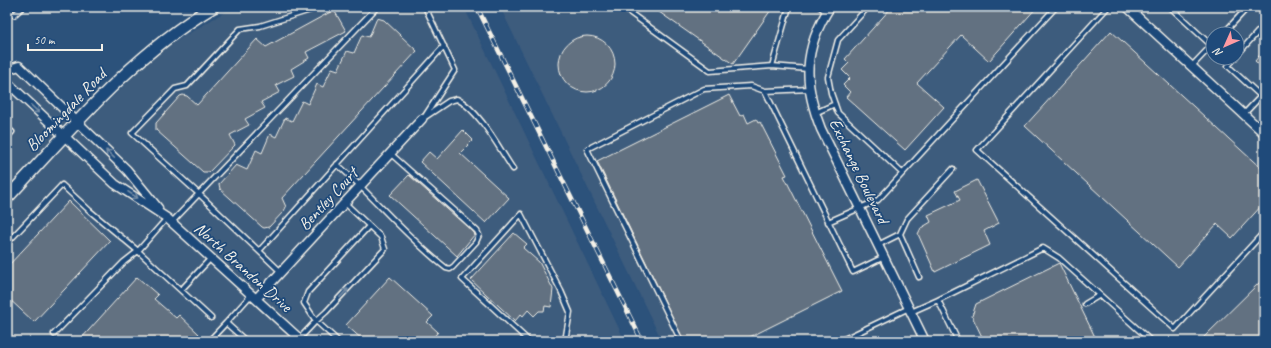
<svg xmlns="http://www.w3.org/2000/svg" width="1271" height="348" font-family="Caveat,sans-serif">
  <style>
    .built { fill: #3c5b7d; fill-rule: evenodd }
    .building { fill: #627181; stroke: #f4f1e8 }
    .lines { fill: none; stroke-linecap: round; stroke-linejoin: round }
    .lane-casing { stroke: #f4f1e8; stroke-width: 7 }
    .street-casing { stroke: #f4f1e8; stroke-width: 11 }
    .secondary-casing { stroke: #f4f1e8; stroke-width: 14 }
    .lane { stroke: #1f4a7a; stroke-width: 4 }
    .street { stroke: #1f4a7a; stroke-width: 8 }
    .secondary { stroke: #1f4a7a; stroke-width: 11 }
    .rail-casing { stroke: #f4f1e8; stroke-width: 4.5 }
    .rail { stroke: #1f4a7a; stroke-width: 3; stroke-dasharray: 9; stroke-linecap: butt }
    .oneway { stroke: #748da6 }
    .labels { text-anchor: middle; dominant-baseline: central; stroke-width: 3.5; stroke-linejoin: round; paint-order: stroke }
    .street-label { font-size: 17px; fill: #f4f1e8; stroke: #1f4a7a }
  </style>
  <rect width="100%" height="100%" fill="#2c527b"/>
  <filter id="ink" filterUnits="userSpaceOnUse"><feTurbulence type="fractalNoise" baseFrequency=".025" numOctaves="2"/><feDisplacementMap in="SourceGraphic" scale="8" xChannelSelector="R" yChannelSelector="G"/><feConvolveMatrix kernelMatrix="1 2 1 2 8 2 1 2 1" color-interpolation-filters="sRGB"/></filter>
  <g filter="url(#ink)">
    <path class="built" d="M233 7H464L625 341H7V207L78 130 161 50Z
      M500 7H1264V341H662ZM1213 34H1237V58H1213Z
      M7 63 70 122 7 191Z"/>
    <path class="building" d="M652 7H773L733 64Z
      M892 7H1037L989 61 961 35 917 83 944 107 905 150 846 97 850 92 843 85 850 78 842 70 849 63 845 59Z
      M334 10 346 31 306 52 309 58 291 69 294 76 276 85 280 92 261 102 265 108 245 119 249 125 230 135 235 145 209 172H203L156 130V123L180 96 183 95 187 96 197 105 257 39 266 47Z
      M377 18 384 20 417 51 282 198 286 207 284 211 269 227 264 228 262 227 220 189 219 184 236 165 247 170 256 150 262 153 270 134 276 137 285 118 292 121 302 101 308 104 317 84 323 87 332 68 338 70 347 51 354 53 362 35 369 37Z
      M1111 31 1264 171V203L1232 238 1217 224 1178 267 1025 126Z
      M559 64a28 28 0 1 1 56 0a28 28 0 1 1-56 0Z
      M1264 50V69L1255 61Z
      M729 95 740 116 744 114 748 123 756 119 758 123 760 122 787 175 784 176 842 291 742 341H684L597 161Z
      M463 130 473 140 460 153 509 198 486 223 420 162 429 152 437 159Z
      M409 175 475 234 457 256 390 195Z
      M977 180 999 223 984 231 990 245 935 272 918 234 921 228 931 222 928 215 960 200 955 191Z
      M69 201 110 241 34 322 7 297V267Z
      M514 233 527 244 523 248 539 262 553 289 551 307 545 306 544 311H539L534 316 528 310 523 316 521 314 515 321 471 280Z
      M1059 263 1097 341H984L972 316 976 304Z
      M137 277 158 295 154 299 176 318 179 315 199 334 192 341H79Z
      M390 277 433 316 427 322 438 332 430 341H364L346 325Z
      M1264 278V341H1200Z"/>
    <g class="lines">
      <g class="lane-casing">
        <path id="lane" d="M320 7 260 26 240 29 187 86 175 89 132 133 199 194 259 251 444 46
          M622 7 710 71 772 66 808 69
          M820 7 827 12
          M868 7 838 40 828 77 831 93 838 113 902 173
          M1108 7 977 150 1175 329 1264 232
          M1170 7 1212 46
          M7 8 14 15 23 7
          M1223 34 1248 7
          M1237 55 1264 25
          M1235 58 1228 66 1264 99
          M772 66 789 7
          M1192 66 1212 45
          M765 91 810 89
          M815 113 835 104
          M1244 114 1261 96
          M425 116 455 70 425 7
          M422 119 449 101 457 99C479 110 499 148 513 169
          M7 128 12 132 7 137
          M337 164C374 197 406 237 446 268L450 269 453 267 476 242 479 235 477 231 463 218 391 154
          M345 203 381 237 385 249 326 312 316 321 304 303 308 292 369 226
          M172 222 377 7
          M828 222 878 200 1056 7
          M900 234 907 219 953 169
          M7 243 62 185 90 211 138 251 167 218
          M878 245 900 234 919 277
          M259 251 281 272
          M181 290 211 258
          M938 300 1043 248 1059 258 1151 341
          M1085 304 1100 295
          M911 312 938 300 958 341
          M54 334 124 262 138 251 211 318
          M299 339 316 321 338 341
          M209 341 226 323
          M246 341 226 323 251 295
          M529 341 462 279 521 214 561 291 570 312 565 341
          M681 341 587 149 704 89 751 86 765 91 853 272 884 257
          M840 341 909 308"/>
      </g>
      <g class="street-casing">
        <path id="street" d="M830 7C803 49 803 84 821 129L925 341
          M1127 7 1264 133
          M7 70 19 66 127 170 158 208
          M7 82 115 184 167 218 302 341
          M256 299 422 119"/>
      </g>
      <g class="secondary-casing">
        <path id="secondary" d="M7 198C71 129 131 56 213 7"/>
      </g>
      <use href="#lane" class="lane"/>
      <use href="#street" class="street"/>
      <use href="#secondary" class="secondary"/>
      <g class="rail-casing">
        <path id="rail" d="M477 7 642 341"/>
      </g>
      <use href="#rail" class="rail"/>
    </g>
    <defs><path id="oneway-shaft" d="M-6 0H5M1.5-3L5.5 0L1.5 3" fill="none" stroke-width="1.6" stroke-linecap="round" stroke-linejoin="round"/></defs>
    <g class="oneway">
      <use href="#oneway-shaft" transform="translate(35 109) rotate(43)"/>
      <use href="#oneway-shaft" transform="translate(110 154) rotate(-137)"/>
      <use href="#oneway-shaft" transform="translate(133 195) rotate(33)"/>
      <use href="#oneway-shaft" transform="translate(344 293) rotate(-47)"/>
    </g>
  </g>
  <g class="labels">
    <g class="street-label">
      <text transform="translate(66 110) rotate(-46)">Bloomingdale Road</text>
      <text transform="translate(859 171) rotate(64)">Exchange Boulevard</text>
      <text transform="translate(328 199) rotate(-47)">Bentley Court</text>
      <text transform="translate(243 267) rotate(42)">North Brandon Drive</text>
    </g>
  </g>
  <rect width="1271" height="348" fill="none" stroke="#1f4a7a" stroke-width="24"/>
  <rect x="12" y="12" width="1247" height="324" fill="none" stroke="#f4f1e8" stroke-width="1.5" filter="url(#ink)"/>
  <g transform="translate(1225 46) rotate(225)"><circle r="19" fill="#1f4a7a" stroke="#748da6"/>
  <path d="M0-3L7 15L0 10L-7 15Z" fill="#ff9aa2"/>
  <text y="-6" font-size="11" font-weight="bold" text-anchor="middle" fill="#f4f1e8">N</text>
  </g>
  <path d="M28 44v6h74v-6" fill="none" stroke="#f4f1e8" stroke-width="2"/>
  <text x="34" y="44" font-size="12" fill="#f4f1e8" stroke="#1f4a7a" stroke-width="3" paint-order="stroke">50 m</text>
</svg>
